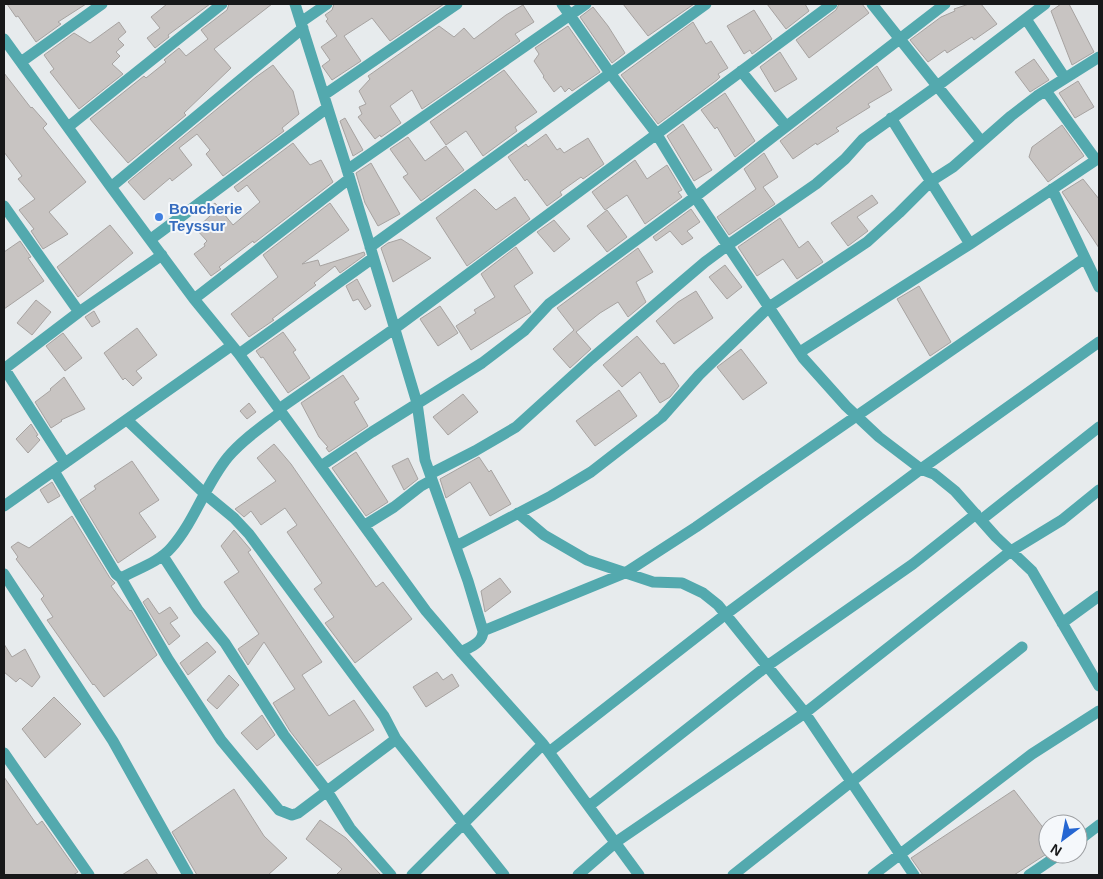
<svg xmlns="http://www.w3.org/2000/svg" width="1103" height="879" font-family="Helvetica,sans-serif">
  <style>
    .building { fill: #c8c4c2; stroke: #a7a3a1 }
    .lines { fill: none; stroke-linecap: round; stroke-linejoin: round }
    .street { stroke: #53a9ae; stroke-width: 11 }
    .shop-dot { fill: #3f7fe0; stroke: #f5f8fb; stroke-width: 2 }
    .labels { text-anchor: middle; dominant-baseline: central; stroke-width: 4; stroke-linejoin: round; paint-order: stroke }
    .shop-label { font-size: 15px; font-weight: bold; fill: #366cbe; stroke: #f5f8fb; text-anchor: start }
  </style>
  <rect width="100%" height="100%" fill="#e7ebed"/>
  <path class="building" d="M7 4H86L58 22 61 24 36 42 18 16 16 17Z
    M167 4H210L168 35 169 37 155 48 147 38 160 28 151 17Z
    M229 4H272L214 49 231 68 184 113 186 115 128 163 90 119 144 76 146 78 166 62 164 60 179 48 186 56 208 39 201 30 227 10Z
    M334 4H444L390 41 372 18 344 36 361 61 332 80 322 66 330 60 321 47 337 36 326 21 328 19 325 15 332 10Z
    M623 4H694L648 36Z
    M767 4H805L809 11 786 29Z
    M839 4H862L869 13 809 58 796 40 836 10Z
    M969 4H981L997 24 974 40 972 37 947 53 945 50 928 62 910 40 941 17 955 11 954 9Z
    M1061 4H1069L1094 52 1072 65 1051 11Z
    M523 5 534 22 515 34 520 41 422 109 412 90 390 106 401 123 381 137 380 135 375 139 358 117 362 114 359 107 366 104 359 91 370 79 368 76 439 26 454 37 464 28 474 39 506 15Z
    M593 7 608 26 625 53 612 63 580 17Z
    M754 10 772 39 752 54 750 50 744 54 727 26Z
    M119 22 126 32 118 39 124 45 116 52 120 56 112 64 123 74 79 109 50 72 54 69 44 55 74 33 90 43Z
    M693 22 706 44 711 41 728 68 718 74 720 77 717 80 658 124 621 75Z
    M568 26 600 72 572 91 569 88 565 92 561 86 554 92 543 77 544 76 534 61 539 54 535 48Z
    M780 52 797 79 775 92 760 67Z
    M1034 59 1049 80 1030 92 1015 72Z
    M273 65 293 91 299 114 282 128 284 131 223 176 206 154 210 150 197 134 179 148 192 165 172 181 170 178 144 200 128 182 256 77Z
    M877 66 892 90 868 104 870 107 836 128 839 131 817 145 816 143 793 159 780 141Z
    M504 70 537 112 515 127 517 131 483 156 466 131 446 145 430 122Z
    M4 73 31 108 32 107 47 124 43 128 86 182 49 212 68 234 43 249 31 231 34 229 19 210 35 199 18 179 22 176 4 152Z
    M1078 81 1094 107 1075 118 1059 93Z
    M725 93 755 141 735 157 717 127 715 129 701 110Z
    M345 118 363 150 353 156 340 121Z
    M683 124 712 170 694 181 667 136Z
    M1062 125 1084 156 1048 182 1029 157 1032 147Z
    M546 134 557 150 560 148 564 153 588 138 604 164 583 179 581 177 560 192 562 195 547 206 527 179 525 181 508 157 526 144 528 147Z
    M408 137 425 161 446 146 464 170 421 201 403 177 408 174 390 149Z
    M293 143 310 165 321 160 333 182 254 243 253 241 219 267 221 269 211 276 194 254 205 246 204 244 207 241 196 229 211 215 206 210 215 203 233 225 260 202 247 185 238 192 234 187Z
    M764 153 778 177 763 187 775 204 729 235 717 217 756 189 744 169Z
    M635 160 647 179 667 165 682 190 678 192 682 197 645 224 627 195 605 210 592 192Z
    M371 163 400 214 378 226 365 203 356 173Z
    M1083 179 1099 199V248L1062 192Z
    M475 189 496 210 515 197 530 219 467 266 436 218Z
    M872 195 878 203 857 217 868 231 848 246 831 223Z
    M330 203 349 230 302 264 318 260 320 266 364 252 365 255 340 273 335 266 314 283 316 285 272 319 274 320 249 337 231 314 278 277 263 255Z
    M691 209 700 222 687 231 693 238 682 245 670 231 656 241 653 237Z
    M607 210 627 237 607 252 587 226Z
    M780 218 799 248 808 241 823 262 797 279 783 259 757 276 738 247Z
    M554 220 570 239 554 252 537 232Z
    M110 225 133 253 78 297 57 267Z
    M401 239 431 258 393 282 381 248 388 243Z
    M20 241 31 257 28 258 44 281 4 309V252Z
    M516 247 533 273 514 286 531 312 471 350 456 326 476 313 474 310 495 297 481 274Z
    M638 248 653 272 636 282 646 302 628 317 618 302 600 313 576 332 591 349 570 368 553 349 574 330 557 308Z
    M725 265 742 287 727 299 709 277Z
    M357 279 371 306 365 310 358 299 353 301 346 286Z
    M919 286 951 342 930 356 897 299Z
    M696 291 713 318 674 344 656 321 678 302Z
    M36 300 51 312 32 335 17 323Z
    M440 306 458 333 438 346 420 319Z
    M94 311 100 322 92 327 85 317Z
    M137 328 157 355 136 371 142 378 133 386 125 378 123 380 104 353Z
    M283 332 296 350 293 352 310 378 288 393 263 357 261 358 256 351Z
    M63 333 82 358 65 371 46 346Z
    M637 336 661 364 664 363 679 386 670 397 660 403 640 372 622 387 603 365Z
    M741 349 767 383 743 400 717 367Z
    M343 375 359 399 354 402 368 426 329 452 326 448 328 447 319 437 301 403Z
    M64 377 85 409 61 420 62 421 51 428 35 402 51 390 50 389Z
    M619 390 637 416 595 446 576 421Z
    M463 394 478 412 448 435 433 417Z
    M249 403 256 412 247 419 240 411Z
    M31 424 38 435 36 436 40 440 28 453 16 439Z
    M274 444 291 464 376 587 383 582 412 619 355 663 325 623 334 617 314 589 322 583 287 532 297 525 285 508 261 525 251 511 244 517 235 509 276 481 257 458Z
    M356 452 388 502 366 516 332 468Z
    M479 457 489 472 491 470 511 504 490 516 470 482 446 498 440 479Z
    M408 458 418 479 404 490 392 466Z
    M132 461 159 500 139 513 156 537 118 563 80 500 96 489 94 486Z
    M52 482 60 496 48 503 40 490Z
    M72 516 110 578 115 583 111 586 130 611 131 610 157 655 104 697 94 684 93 685 47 620 53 617 41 599 44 596 16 559 18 557 11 547 18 542 29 548Z
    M234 530 251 550 248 552 322 662 302 675 329 716 354 700 374 730 317 766 290 731 273 703 295 689 264 642 248 665 238 649 259 634 224 582 239 572 221 546Z
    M500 578 511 592 485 612 481 591Z
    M148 598 159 614 170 607 178 618 170 623 180 636 169 645 143 602Z
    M207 642 216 652 188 675 180 663Z
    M4 644 12 657 25 649 40 677 32 687 20 678 16 682 4 672Z
    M437 672 443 680 452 674 459 686 426 707 413 687Z
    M229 675 239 685 217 709 207 700Z
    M54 697 81 724 45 758 22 729Z
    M262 715 275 735 257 750 241 733Z
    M4 777 37 825 42 821 78 872 73 875H4Z
    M234 789 264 836 287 858 268 875H197L172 832Z
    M1014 790 1048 834V853L1014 875H923L911 858Z
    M320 820 346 838 381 875H336L342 869 306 839Z
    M147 859 158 875H122Z"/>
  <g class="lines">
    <path class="street" d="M295 4 346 166 417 403 425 460 468 581 483 631C483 643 470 647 461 652
      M562 4 610 73 656 133 695 197 803 358 846 406 879 437 921 469 934 474 955 491 996 537 1032 571 1099 686
      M872 4 981 141
      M1026 19 1065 78
      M301 22 327 4
      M4 39 111 187 194 299 239 354 426 611 461 652 543 744 639 875
      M21 62 102 4
      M741 71 786 126
      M1046 91 1096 160
      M324 95 457 4
      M891 118 970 244
      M68 127 222 4
      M347 170 586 4
      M111 187 303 28
      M1052 189 1099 287
      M4 206 79 312 162 255
      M151 239 327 108
      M370 247 706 4
      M194 299 349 179
      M800 352 970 244 1099 158
      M239 354 373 258
      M4 368 65 463
      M4 369 79 312
      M279 409 394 329 832 4
      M127 420 205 494 234 518 249 534 384 716 396 739 504 875
      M321 466 372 432 482 363 524 331 549 304 695 197 945 4
      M54 471 116 574 121 578C137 569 159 562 171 548 195 521 205 485 228 457 243 439 263 426 281 412
      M430 474 475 451 516 427 591 359 705 262 728 245 816 184 845 159 863 139 936 87 1045 4
      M4 506 231 346
      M518 513 544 535 587 560 653 582 682 583 703 593 718 605 805 713 914 875
      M981 520 1099 427
      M365 525 394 507 421 486 432 480
      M456 546 551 496 591 472 662 417 699 375 769 307 867 242 899 213 931 181 953 167 1011 116 1037 96 1099 57
      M163 556 198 610 225 643 284 735 327 791 350 828 391 875
      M4 574 113 741 188 875
      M121 578 168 659 221 740 279 810 292 815 298 813 396 739
      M1062 623 1099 596
      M483 631 625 573 696 527 1085 258
      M549 752 726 614 921 469 1099 342
      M4 753 89 875
      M589 806 767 666 913 564 976 514
      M1078 841 1099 825
      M412 875 543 744
      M578 875 616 842 805 713 1011 551 1062 520 1099 490
      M733 875 1022 647
      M873 875 1032 754 1099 711
      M1029 875 1060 854"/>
  </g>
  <circle class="shop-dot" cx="159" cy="217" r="5"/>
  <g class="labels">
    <g class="shop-label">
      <text x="169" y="208">Boucherie<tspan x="169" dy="17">Teyssur</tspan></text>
    </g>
  </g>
  <rect width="1103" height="879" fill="none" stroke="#171819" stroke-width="10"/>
  <g transform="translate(1063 839) rotate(212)"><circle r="24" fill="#f5f8fb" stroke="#9c9ea1"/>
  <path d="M0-4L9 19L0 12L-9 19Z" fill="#2566d2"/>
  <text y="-8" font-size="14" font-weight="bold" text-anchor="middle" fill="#171819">N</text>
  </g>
</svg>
